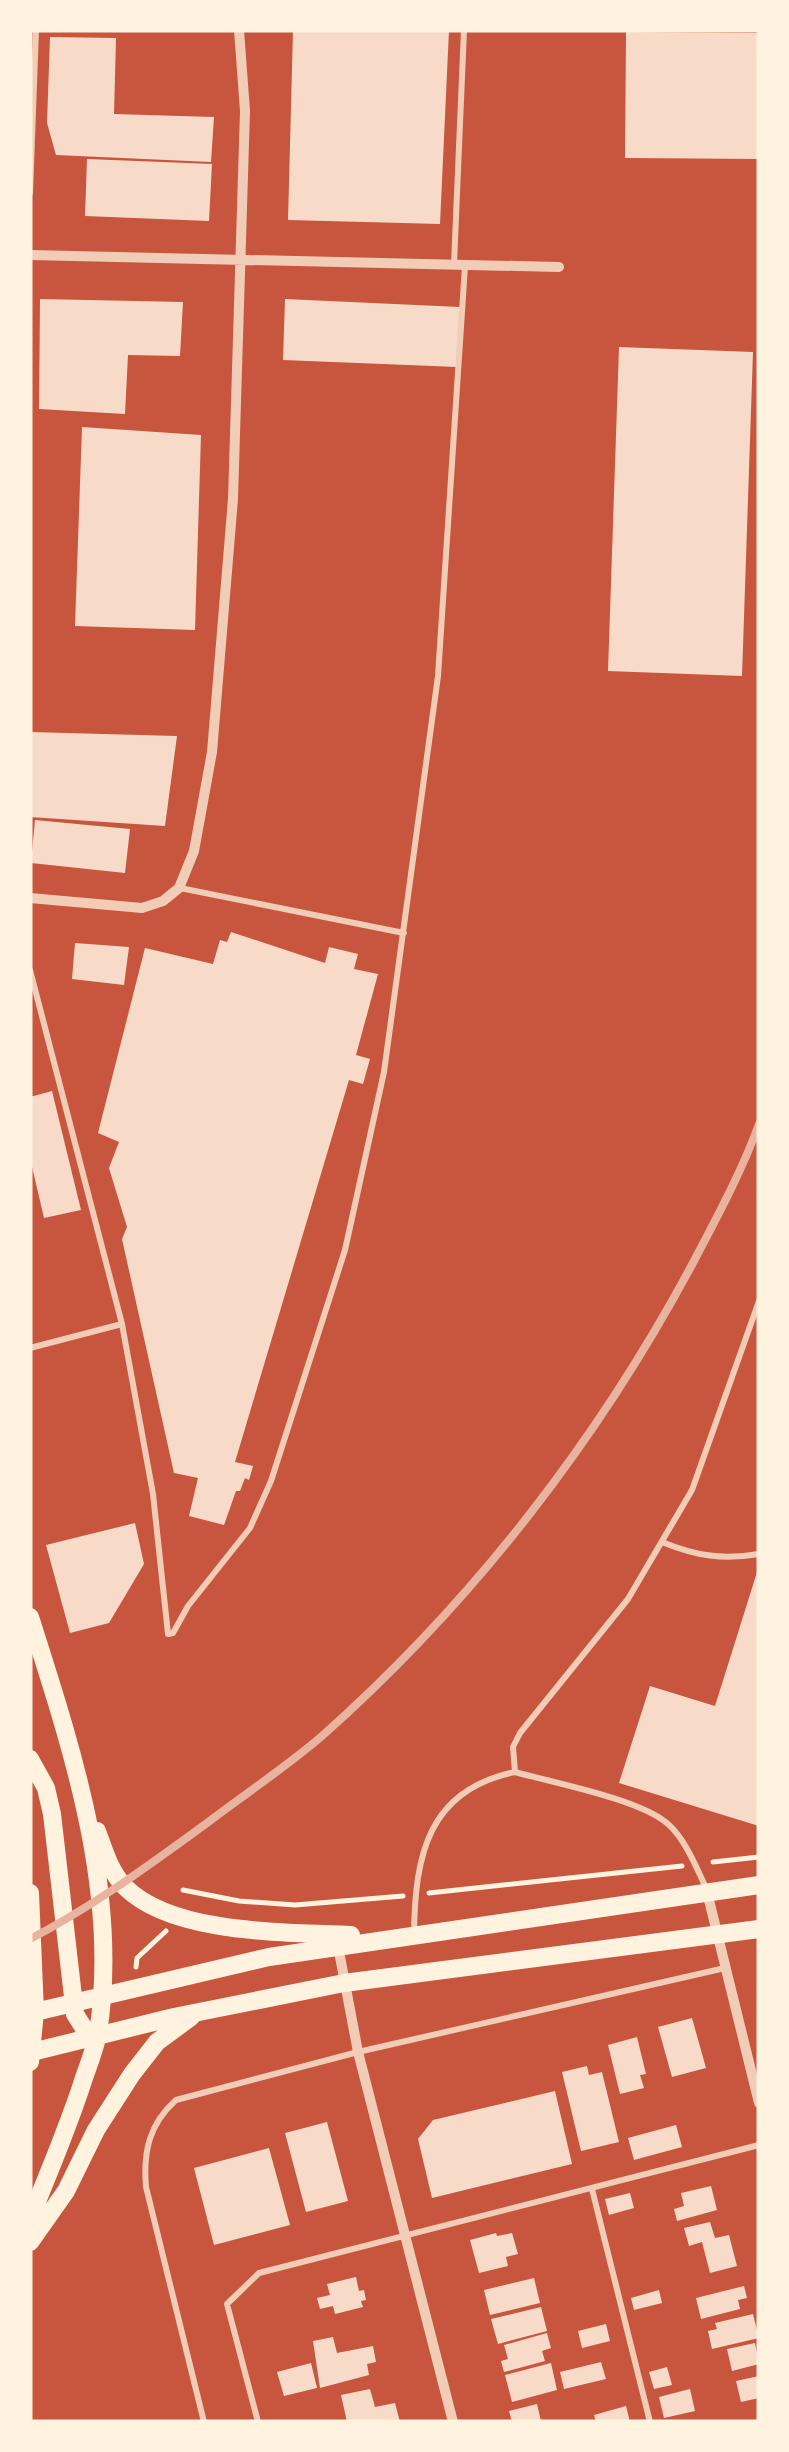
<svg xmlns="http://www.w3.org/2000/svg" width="789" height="2452" font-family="'Space Grotesk',sans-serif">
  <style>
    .building { fill: #f7dbc8 }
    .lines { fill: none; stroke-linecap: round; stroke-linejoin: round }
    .path { stroke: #fff3e0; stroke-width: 5 }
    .service { stroke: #f1ccb7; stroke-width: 6 }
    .minor { stroke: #f1ccb7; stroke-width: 10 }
    .secondary { stroke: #fff3e0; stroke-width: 18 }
    .rail { stroke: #e9b49f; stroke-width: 8 }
  </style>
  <rect width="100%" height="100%" fill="#c8553d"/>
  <path class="building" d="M293 30H449L440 224 288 220Z
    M626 32 759 33V159L625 158Z
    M50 37 116 38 114 114 214 117 211 162 56 155 47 123Z
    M87 159 212 164 209 221 85 216Z
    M40 299 183 302 180 356 128 355 125 414 39 409Z
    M285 299 460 307 457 367 283 360Z
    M619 347 753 352 742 676 608 671Z
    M82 427 201 435 195 630 75 626Z
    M30 732 177 736 165 826 30 817Z
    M35 820 130 829 125 873 31 863Z
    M231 932 325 963 329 947 358 954 354 969 378 974 356 1055 370 1059 363 1084 349 1080 235 1462 253 1466 249 1480 245 1478 240 1491H236L224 1525 189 1516 198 1478 174 1473 122 1239 127 1227 109 1168 119 1142 98 1133 145 948 213 964 220 940 227 942Z
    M75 943 129 947 124 985 72 979Z
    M52 1091 81 1210 44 1218 30 1158V1097Z
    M135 1523 144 1564 109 1623 70 1633 46 1545Z
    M758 1569H759V1826L619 1783 650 1686 715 1706Z
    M692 2018 706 2068 672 2077 658 2027Z
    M637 2037 646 2074 640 2075 644 2088 620 2094 608 2045Z
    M587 2066 589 2075 602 2072 619 2142 581 2151 562 2072Z
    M555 2091 572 2164 432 2198 418 2139 433 2120Z
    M327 2122 348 2201 306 2212 285 2133Z
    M676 2125 682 2147 634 2160 628 2138Z
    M269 2148 290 2225 214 2245 194 2168Z
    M711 2186 717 2210 677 2221 674 2209 684 2206 681 2193Z
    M630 2193 634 2208 609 2215 605 2199Z
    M710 2222 715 2238 729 2235 737 2266 710 2273 702 2242 689 2246 684 2228Z
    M496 2233 497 2236 512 2233 518 2254 506 2257 508 2266 479 2273 470 2240Z
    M356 2277 359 2291 364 2290 366 2300 361 2301 363 2307 335 2314 333 2306 320 2309 317 2298 330 2295 327 2284Z
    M534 2278 540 2303 490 2315 484 2290Z
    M744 2286 747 2298 738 2300 740 2309 701 2319 696 2298Z
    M659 2290 662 2303 634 2310 631 2298Z
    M541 2307 547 2331 498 2344 491 2319Z
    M753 2314 759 2338 712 2349 708 2331 717 2329 715 2323Z
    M606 2324 610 2341 582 2348 578 2331Z
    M547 2333 551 2348 542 2351 545 2361 504 2372 501 2361 508 2359 504 2345Z
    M333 2337 337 2353 373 2346 376 2362 367 2364 369 2375 320 2388 313 2341Z
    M755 2343 759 2364 732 2371 727 2349Z
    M601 2362 606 2379 564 2389 560 2372Z
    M311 2363 317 2388 284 2396 277 2372Z
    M551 2363 557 2390 512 2402 505 2375Z
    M667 2367 672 2385 654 2389 649 2372Z
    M759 2376V2398L741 2402 736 2381Z
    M370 2389 375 2407 395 2403 400 2422H347L341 2395Z
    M690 2389 695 2411 664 2418 659 2397Z
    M537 2404 541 2421 512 2422 509 2411Z
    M626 2406 630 2422H596L594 2415Z"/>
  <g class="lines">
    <path class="path" d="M713 1862 759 1857
      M183 1890 239 1901 295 1905 403 1896
      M429 1893 682 1866
      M136 1967 137 1958 166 1931"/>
    <path class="service" d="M30 193 36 30
      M454 264 464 30
      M180 888 404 933
      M30 970 122 1324 153 1494 168 1634
      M30 1348 122 1324
      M662 1542C696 1556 723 1560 759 1554
      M168 1634 173 1633 188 1606 250 1528 271 1481 345 1250 384 1072 438 676 465 266
      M707 1890C697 1869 686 1840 668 1824 640 1799 554 1783 515 1772L513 1747 520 1733 628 1599 692 1490 759 1301
      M414 1934C415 1855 428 1790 515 1772
      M592 2189 650 2422
      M204 2422 146 2187C143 2152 149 2124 176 2100L358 2052 725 1968
      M258 2422 227 2304 259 2273 759 2145"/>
    <path class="minor" d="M30 255 559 267
      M30 898 142 908 163 901 179 888 194 851 212 752 233 499 245 111 239 30
      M707 1892 759 2103
      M338 1946 358 2052 453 2422"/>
    <path class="secondary" d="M30 1617C72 1749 120 1893 98 2033 95 2050 87 2068 82 2084 67 2130 48 2174 30 2219
      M30 1759 46 1788 52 1814 75 2014 85 2030 98 2037
      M97 1831C104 1850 110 1872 125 1887 173 1935 287 1932 351 1935
      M30 1893 35 2012 30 2062
      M35 2012 269 1957 759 1885
      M32 2052 174 2017 344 1983 759 1929
      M30 2242 66 2191 96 2130 132 2074 157 2042 191 2017"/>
    <path class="rail" d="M30 1939C94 1906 149 1865 207 1823 245 1794 286 1767 322 1736 473 1602 599 1439 694 1261 717 1217 742 1171 759 1124"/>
  </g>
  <rect width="789" height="2452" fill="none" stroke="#fff3e0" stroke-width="65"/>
</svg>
